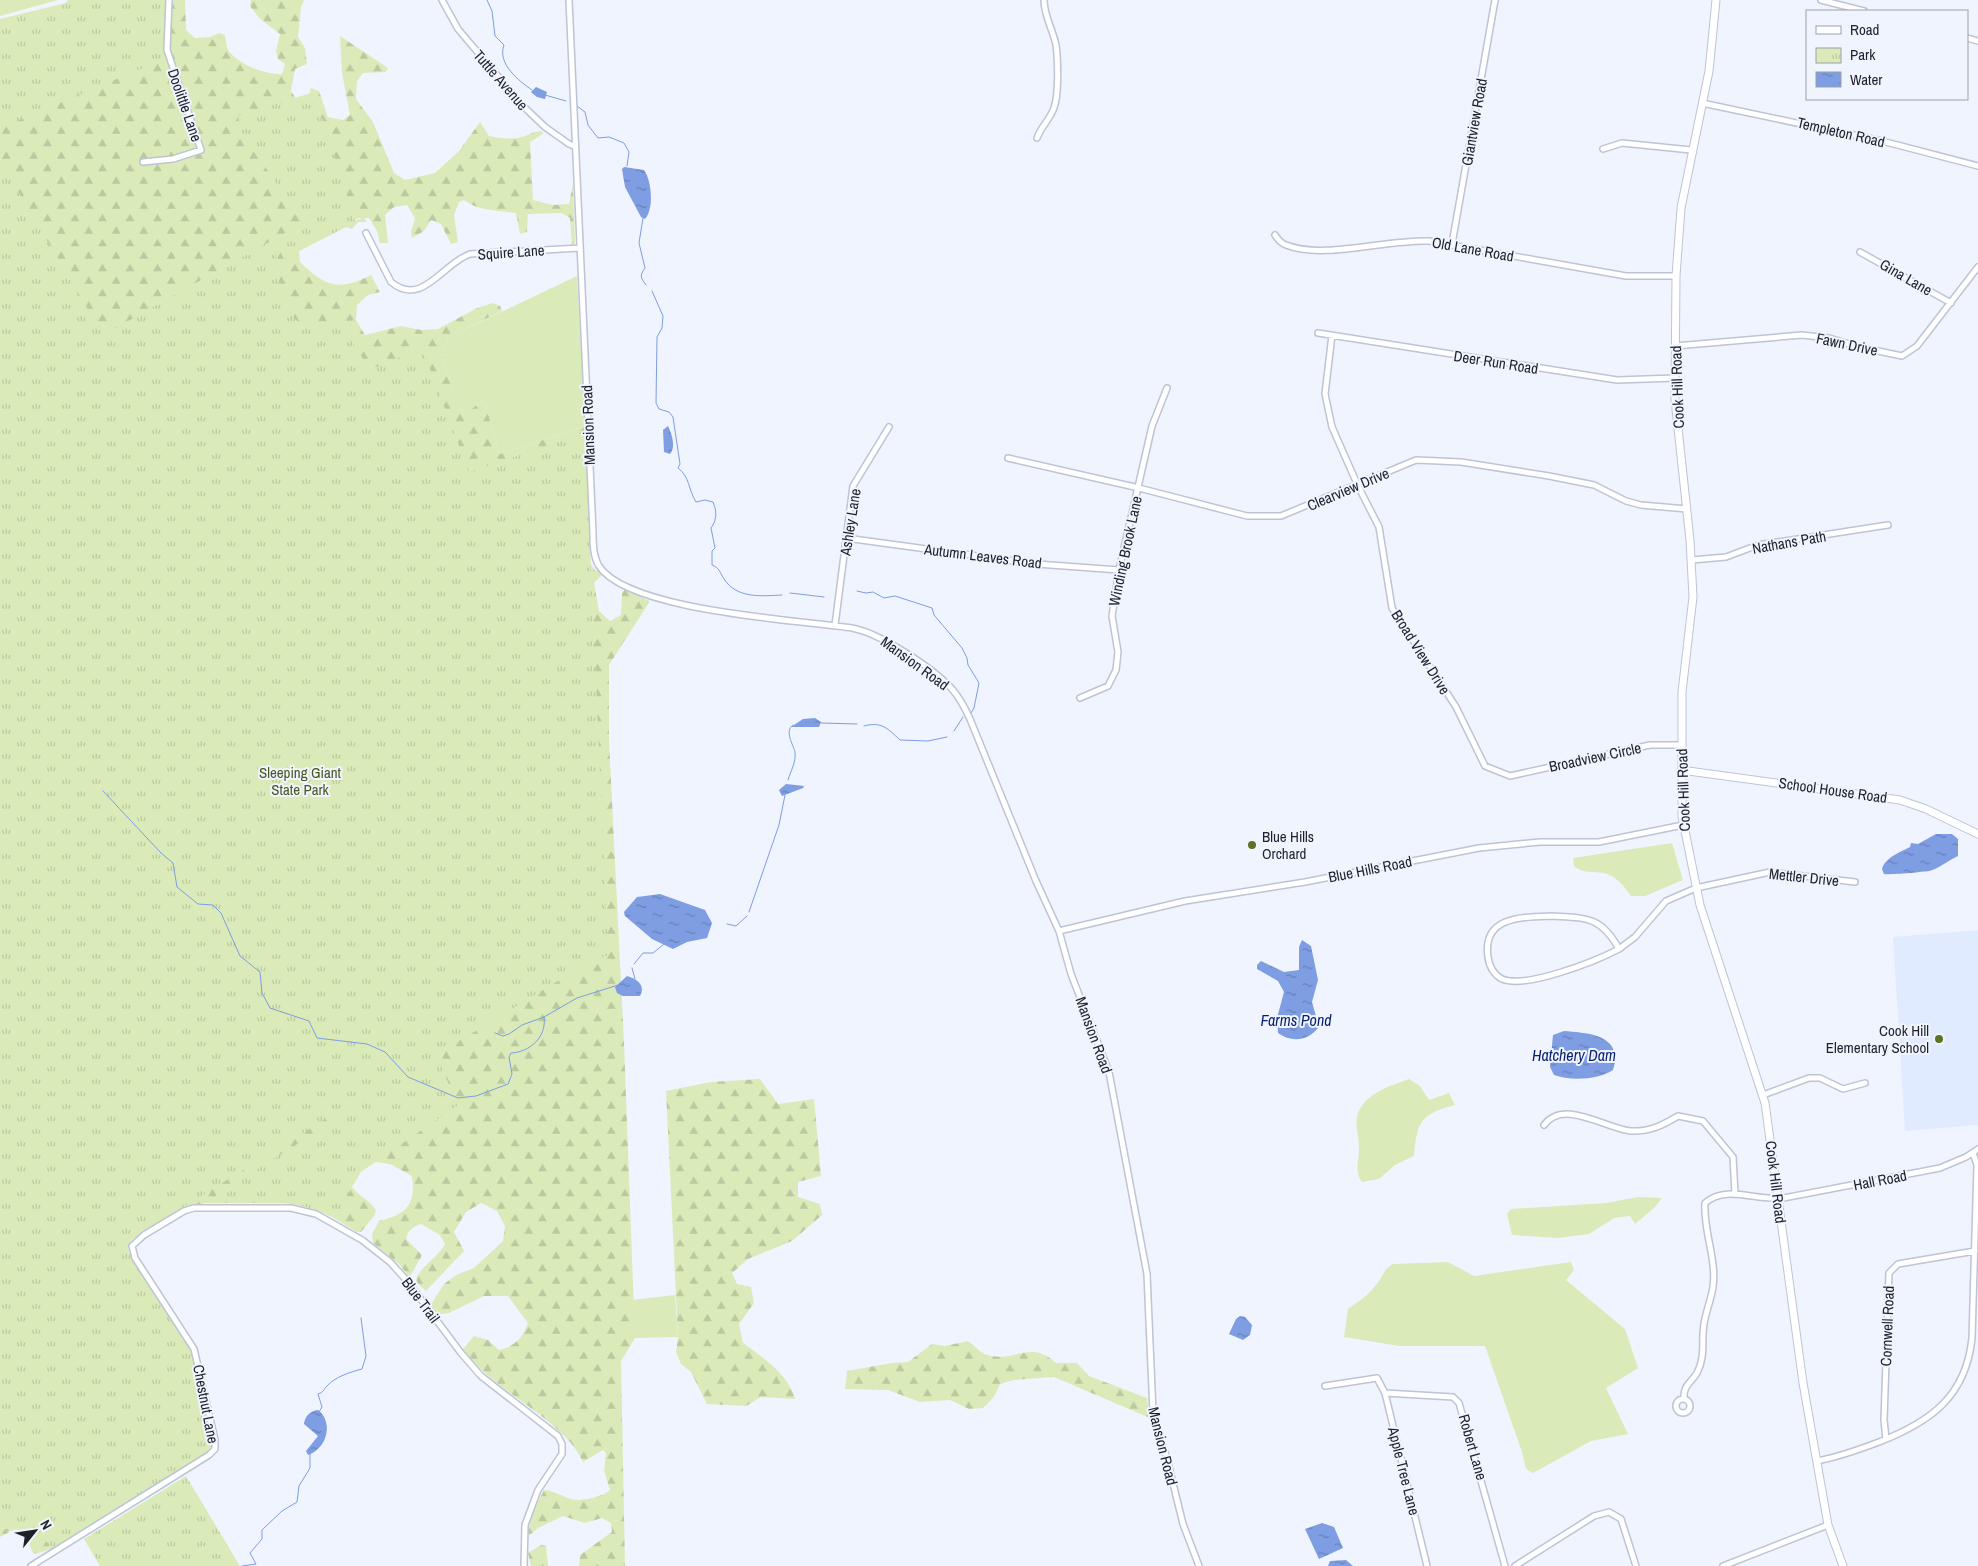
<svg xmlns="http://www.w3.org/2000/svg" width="1978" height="1566" font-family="'Archivo Narrow',sans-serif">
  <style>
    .built { fill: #e1ebff }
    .green { fill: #daebb9 }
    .forest { fill: url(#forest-firs) }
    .park { fill: url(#park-tufts) }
    .water { fill: url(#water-ripples) }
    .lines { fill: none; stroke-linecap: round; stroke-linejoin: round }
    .stream { stroke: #7e9de3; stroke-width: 1 }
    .street-casing { stroke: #bcc4d6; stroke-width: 8 }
    .secondary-casing { stroke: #bcc4d6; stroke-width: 9 }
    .street { stroke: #fff; stroke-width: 5 }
    .secondary { stroke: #fff; stroke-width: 7 }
    .poi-dot { fill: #5d7324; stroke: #eff4ff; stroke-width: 2 }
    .labels { text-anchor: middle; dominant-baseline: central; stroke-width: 4; stroke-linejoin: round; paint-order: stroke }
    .street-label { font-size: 15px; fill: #1e2128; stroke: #eff4ff }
    .park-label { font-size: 15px; fill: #47581f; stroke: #eff4ff }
    .poi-label { font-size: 15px; fill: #1e2128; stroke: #eff4ff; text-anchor: start }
    .water-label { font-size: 16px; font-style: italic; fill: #081e6e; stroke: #eff4ff }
  </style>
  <defs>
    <pattern id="forest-firs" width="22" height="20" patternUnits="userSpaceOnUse" patternTransform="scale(1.25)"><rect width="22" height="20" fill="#daebb9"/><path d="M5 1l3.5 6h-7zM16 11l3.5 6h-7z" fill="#bbc99f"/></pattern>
    <pattern id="park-tufts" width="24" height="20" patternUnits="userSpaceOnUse" patternTransform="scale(1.25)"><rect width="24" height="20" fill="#daebb9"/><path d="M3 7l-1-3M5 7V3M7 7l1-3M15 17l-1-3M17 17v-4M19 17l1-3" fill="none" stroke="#bbc99f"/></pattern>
    <pattern id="water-ripples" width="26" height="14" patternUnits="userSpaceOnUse" patternTransform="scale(1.25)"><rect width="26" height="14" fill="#7e9de3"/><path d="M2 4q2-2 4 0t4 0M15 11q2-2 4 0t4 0" fill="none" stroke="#6780b8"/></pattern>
  </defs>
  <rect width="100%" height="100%" fill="#eff4ff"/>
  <path class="built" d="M1978 930V1125L1905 1131 1893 937Z"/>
  <path class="green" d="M0 0H58L0 16Z
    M577 276 585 426 500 454 484 400 463 415 442 361 448 337Z
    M1672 843 1683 880 1645 896H1631C1625 887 1616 876 1604 873 1593 871 1583 874 1574 866L1573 858Z
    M1409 1079 1420 1086 1429 1100 1449 1093 1455 1105C1421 1114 1417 1121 1414 1156L1395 1165 1379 1179 1362 1182C1354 1172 1359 1161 1359 1148 1359 1138 1355 1126 1357 1117 1362 1094 1390 1086 1409 1079Z
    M1638 1197 1662 1198 1654 1208 1635 1224 1630 1216 1614 1218 1589 1234 1558 1238 1512 1235 1507 1214 1511 1209 1606 1203Z
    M1448 1262 1474 1276 1571 1262 1574 1270 1566 1280 1625 1329 1638 1368 1606 1388 1628 1434 1591 1441 1533 1473 1526 1469 1522 1452 1485 1346H1399L1344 1337 1348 1309C1358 1302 1369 1295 1376 1285 1383 1277 1383 1269 1393 1264Z
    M675 1295 678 1337 635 1338 632 1300Z"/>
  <path class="forest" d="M166 0H185L186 30 195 38 210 37 219 33 225 35C226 40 226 46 228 50 237 64 267 75 282 74L285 64 278 59 276 51 280 34 259 18 250 6 251 0H304L301 7 298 37 305 48 307 64 295 69 291 91 298 102 308 98 311 88 319 91 328 117 343 120 350 115 342 73 340 36 388 68 386 72 363 73 357 81 356 99 373 122 394 173 405 180 435 173 459 151 480 122 489 136C499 138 511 140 522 137 529 135 534 131 542 131L543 134 530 142 533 200 553 205 569 204 573 184 575 243 572 245 570 218 562 213 528 214 527 232 520 234 516 213C498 210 480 212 464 200L459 202 454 215 458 242 451 244 441 224 431 220 424 231 412 238 411 232 415 218 407 205 394 207 385 215 388 243H380L377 231 369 218H359L299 248 300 262C325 286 338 292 371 275L380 292 368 295 357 305 356 320 365 335 401 326 421 330 438 329 477 308 493 303 500 306 502 311 448 337 442 361 463 415 484 400 500 454 585 426 592 551 588 552 589 561 596 572 598 569 602 575 594 583 599 611 610 621 621 615 622 593 625 589 650 601 609 665V740L624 1043 635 1338 621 1361 625 1566H579L580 1555 612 1532 611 1523 602 1518 585 1523 563 1516 538 1528 530 1535 528 1534 532 1514 544 1490C555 1491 561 1496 571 1499 580 1502 603 1497 610 1490L604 1471 606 1453 603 1450 583 1462C564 1419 492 1391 463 1349L474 1336 488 1340 499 1350C515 1346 523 1338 528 1323L508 1296H484L449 1313 435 1315 430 1306 444 1284 456 1275 474 1268 503 1241 505 1226 497 1211 481 1203 466 1212 454 1232 464 1251 426 1291C424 1288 418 1285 417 1282 412 1273 440 1256 445 1244L440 1235 421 1224C413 1227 408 1230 406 1239L422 1255 411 1275 408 1276 400 1265 373 1243 372 1234 379 1221C406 1214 416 1206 412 1176L390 1164 369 1161 348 1182C357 1196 368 1198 376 1210L374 1216 361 1232H357L324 1212 295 1203H205L181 1209 131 1240 125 1238 122 1243 190 1348 212 1442 211 1449 51 1549 35 1554C24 1543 37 1537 16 1529L0 1537V113Z
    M760 1079 778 1104 814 1099 821 1176 798 1182V1197L820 1204 822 1215 792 1241 748 1259 732 1273 737 1284 751 1287 754 1303 739 1324 743 1343C763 1358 788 1373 795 1399L761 1397 746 1406 707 1404 691 1372 681 1364 676 1352 678 1337 666 1091 711 1082Z
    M968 1341C974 1345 980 1353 987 1355 1015 1363 1030 1339 1056 1363H1077L1089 1376 1147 1398 1150 1418 1054 1377 1014 1380 1000 1384 994 1397 983 1408 969 1409 950 1400 920 1402 888 1390 845 1389 847 1371 892 1363 908 1362 932 1344 945 1346Z
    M541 1545 546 1546 548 1566H531L528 1553Z"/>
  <path class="park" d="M68 0H172L169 57 0 128V19L66 3Z
    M314 92 355 221 364 217 367 222H358L352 229 346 227 284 259 274 241C277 261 281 322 306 325 320 326 338 321 353 320L354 350 374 368 422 348 469 472 585 433 608 955 589 962 436 1055 458 1105 361 1172 334 1218C293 1196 250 1202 205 1203 258 1167 314 1135 367 1100L364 1095 132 1239 128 1248 130 1255 190 1348 212 1446 207 1453 51 1549 31 1520 10 1529 0 1530V161L103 335 303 223 241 131 238 116Z
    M186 1476 240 1566H100L84 1539Z"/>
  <path class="water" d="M536 87 547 92 545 99 537 97 531 92Z
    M624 167 644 170C652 181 654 209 645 219L641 217 625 187 622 169Z
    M668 426C672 434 676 447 670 454L664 452 663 430Z
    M815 718 821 722 819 727H791L803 719Z
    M786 784 804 786 803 788 782 796 779 790Z
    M1936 834H1952L1958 839V856C1949 860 1938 869 1929 871 1923 872 1888 875 1884 874L1882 869C1885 858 1900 852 1910 847L1911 843 1918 844Z
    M660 894 705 910 712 923 707 938 687 942 673 949 652 939 625 916 624 912 637 897Z
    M1302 940 1311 946 1318 980 1312 1002 1319 1027C1308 1041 1292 1043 1278 1033L1277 1018 1284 992 1278 981 1257 969V965L1261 961 1284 972 1299 970V947Z
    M627 976C637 979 646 985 640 996H623L617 993 615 987Z
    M1564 1031C1589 1033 1624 1035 1613 1070 1599 1080 1570 1081 1554 1075L1550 1067 1553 1035Z
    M1240 1316 1245 1317 1252 1325 1250 1335 1243 1340 1229 1334 1236 1319Z
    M318 1410C334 1422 327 1449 308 1455L306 1451 318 1436 304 1424C305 1416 310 1411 318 1410Z
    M1322 1523 1334 1527 1343 1548 1319 1559 1305 1529Z
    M1346 1560 1353 1566H1328L1330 1561Z"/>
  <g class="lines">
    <path class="stream" d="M487 0 492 11 495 36 504 45C497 64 519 81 532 90
      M545 95 566 101
      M576 101 577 106 585 112 588 125 598 138 609 137 624 143 629 152 627 166
      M643 218 639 243 645 268C639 276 641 278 646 285
      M652 291 663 316 662 328 657 337 656 403 659 409 669 412 673 417 680 464 678 468C690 477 688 489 696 502L705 500 713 502C717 511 717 520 711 528L715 548 712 551V565C720 568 720 573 724 579 737 599 762 596 782 595
      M857 591 866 593 873 592 884 598 895 596 932 608 934 615 962 648 967 658 968 665 979 683 974 708 971 713
      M790 593 824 597
      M821 723 857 724
      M864 726C882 721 888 729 900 740L928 741 947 737
      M954 731 963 717
      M788 780C791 770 796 763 795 752 793 744 784 731 793 725
      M103 791 161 853 173 863 177 887 198 904 213 905 221 913 240 956 260 972 262 993 270 1008 309 1021 317 1038 367 1044 385 1052 408 1077 458 1098 476 1096 508 1084 512 1074 509 1057 511 1053C530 1052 547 1037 544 1017
      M749 912 779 825 785 795
      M727 924 736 926 747 916
      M634 964 643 953H653L664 944
      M632 968 635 979
      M495 1033 503 1036 509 1034 522 1025 544 1017 577 998 618 985
      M319 1412 322 1407 318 1394C324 1392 323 1390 327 1386 335 1377 350 1372 362 1369L366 1356 361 1318
      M242 1566 256 1564 250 1553 262 1539V1530L282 1511 297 1502 299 1486 310 1468V1454"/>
    <g class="street-casing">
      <path id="street" d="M442 0 458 29 524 107 545 127 569 144 574 146
        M569 0 593 532C593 543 593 556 599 566 628 611 798 620 852 628 880 633 933 668 952 689 960 698 965 708 970 719L1036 881 1059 931 1071 974 1109 1072 1147 1274 1153 1413 1167 1459 1183 1524 1199 1566
        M1821 0 1864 11
        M1967 38 1978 41
        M1702 103 1882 141 1978 166
        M1037 138C1041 127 1050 119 1054 108 1059 94 1058 60 1056 45 1053 30 1044 16 1044 0
        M1603 149 1622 143 1691 150
        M143 162 173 159 201 150 167 50 169 0
        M366 233 391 282C422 308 443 263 470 254L580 248
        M1275 235C1278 239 1280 243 1286 245 1323 260 1387 239 1429 241L1626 276H1676
        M1452 244 1495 0
        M1860 252 1951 303
        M1318 333 1617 380 1675 378
        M1332 335 1325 394 1332 427 1358 486 1379 527 1392 608 1456 707 1485 766 1510 776 1650 745H1681
        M1675 346 1802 335 1829 338 1859 347 1902 356 1917 346 1978 267
        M1008 458 1139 488 1247 516H1281L1416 460 1461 462 1549 476 1594 485 1626 501 1641 505 1687 509
        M846 538 1037 564 1119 570
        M1692 560 1726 557 1758 545 1888 525
        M835 625 853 486 889 427
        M1080 698 1108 686 1116 670 1118 652 1112 616 1119 570 1152 426 1167 388
        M1552 916C1586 918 1601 916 1619 949 1596 961 1526 989 1502 979 1494 975 1489 966 1488 957 1482 916 1522 917 1552 916Z
        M1059 931 1185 901 1305 882 1479 848 1540 842H1599L1683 825
        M1619 949 1635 937 1666 901 1696 888 1770 872 1855 882
        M1763 1095 1809 1078H1820L1843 1089 1865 1083
        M1544 1125C1564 1098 1606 1129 1631 1131 1650 1132 1663 1125 1678 1116L1703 1121 1733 1157 1735 1194
        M1778 1199 1940 1168 1966 1157 1978 1149
        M1325 1386 1377 1378 1385 1393 1427 1566
        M1385 1393 1453 1397 1459 1403 1505 1566
        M1676 1406a7 7 0 1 1 14 0a7 7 0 1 1-14 0Z
        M1684 1399C1683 1385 1691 1383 1697 1373 1706 1356 1701 1341 1704 1324 1706 1311 1711 1300 1713 1287 1717 1259 1703 1231 1705 1203 1725 1185 1754 1200 1778 1198
        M1886 1439 1884 1420 1889 1273 1898 1264 1975 1251
        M1817 1461C1838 1457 1858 1450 1879 1442 1930 1422 1966 1397 1972 1338L1977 1165 1973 1153
        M31 1566 209 1455 215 1449V1440L194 1349 135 1258 132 1246 144 1235 184 1211 194 1208H291L316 1214 362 1240 390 1262 408 1282 461 1353 481 1376 558 1436 562 1444V1454L538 1490 525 1525 524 1566
        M1515 1566 1594 1516 1609 1512 1621 1519 1636 1566
        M1723 1566 1828 1525"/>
    </g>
    <g class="secondary-casing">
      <path id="secondary" d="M1716 0 1709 71 1681 208 1676 276 1675 400 1690 540 1693 597 1682 692V816L1700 905 1765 1103 1803 1383 1828 1525 1843 1566
        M1681 770 1900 800 1926 809 1978 834"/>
    </g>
    <use href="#street" class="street"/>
    <use href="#secondary" class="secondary"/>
  </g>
  <g class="poi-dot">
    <circle cx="1252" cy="845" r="5"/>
    <circle cx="1939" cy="1039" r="5"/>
  </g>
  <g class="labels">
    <g class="street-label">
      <text transform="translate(501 80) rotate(49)">Tuttle Avenue</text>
      <text transform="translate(185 105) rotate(71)">Doolittle Lane</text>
      <text transform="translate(1474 122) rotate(-80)">Giantview Road</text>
      <text transform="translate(1841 132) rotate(13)">Templeton Road</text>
      <text transform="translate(1473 249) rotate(10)">Old Lane Road</text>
      <text transform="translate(511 252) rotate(-4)">Squire Lane</text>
      <text transform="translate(1906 277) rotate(30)">Gina Lane</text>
      <text transform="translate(1847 344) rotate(12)">Fawn Drive</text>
      <text transform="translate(1496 362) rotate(9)">Deer Run Road</text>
      <text transform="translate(1677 387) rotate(-92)">Cook Hill Road</text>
      <text transform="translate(588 425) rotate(-92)">Mansion Road</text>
      <text transform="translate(1348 489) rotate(-23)">Clearview Drive</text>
      <text transform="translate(850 522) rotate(-81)">Ashley Lane</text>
      <text transform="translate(1789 542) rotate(-10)">Nathans Path</text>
      <text transform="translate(1125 551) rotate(-78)">Winding Brook Lane</text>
      <text transform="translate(983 556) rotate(7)">Autumn Leaves Road</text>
      <text transform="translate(1421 652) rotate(58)">Broad View Drive</text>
      <text transform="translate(915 663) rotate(36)">Mansion Road</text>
      <text transform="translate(1595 757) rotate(-12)">Broadview Circle</text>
      <text transform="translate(1683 790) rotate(-92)">Cook Hill Road</text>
      <text transform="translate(1833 790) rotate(8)">School House Road</text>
      <text transform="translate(1370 869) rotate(-11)">Blue Hills Road</text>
      <text transform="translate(1804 877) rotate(6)">Mettler Drive</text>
      <text transform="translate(1094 1035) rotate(70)">Mansion Road</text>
      <text transform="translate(1880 1180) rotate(-11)">Hall Road</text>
      <text transform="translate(1776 1182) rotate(83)">Cook Hill Road</text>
      <text transform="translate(421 1300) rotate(53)">Blue Trail</text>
      <text transform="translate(1887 1326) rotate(-88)">Cornwell Road</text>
      <text transform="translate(206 1404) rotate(79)">Chestnut Lane</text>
      <text transform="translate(1163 1446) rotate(76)">Mansion Road</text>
      <text transform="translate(1473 1447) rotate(74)">Robert Lane</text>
      <text transform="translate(1404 1471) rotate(76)">Apple Tree Lane</text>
    </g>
    <g class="park-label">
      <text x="300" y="772">Sleeping Giant<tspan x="300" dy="17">State Park</tspan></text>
    </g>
    <g class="poi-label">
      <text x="1262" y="836">Blue Hills<tspan x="1262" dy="17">Orchard</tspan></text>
      <text x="1929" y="1030" text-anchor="end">Cook Hill<tspan x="1929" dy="17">Elementary School</tspan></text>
    </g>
    <g class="water-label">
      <text x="1296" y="1020">Farms Pond</text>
      <text x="1574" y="1055">Hatchery Dam</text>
    </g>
  </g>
  <rect x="1806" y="10" width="162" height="90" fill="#eff4ff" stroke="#9ba0a9"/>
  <rect x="1816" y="26" width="25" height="8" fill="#ffffff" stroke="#9ba0a9"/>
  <text x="1850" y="35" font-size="15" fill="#1e2128">Road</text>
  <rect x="1816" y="48" width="25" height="15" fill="url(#park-tufts)" stroke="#9ba0a9"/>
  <text x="1850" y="60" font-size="15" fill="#1e2128">Park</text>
  <rect x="1816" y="72" width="25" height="15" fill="url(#water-ripples)" stroke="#9ba0a9"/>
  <text x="1850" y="85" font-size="15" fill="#1e2128">Water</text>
  <g transform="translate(35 1531) rotate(60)" stroke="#eff4ff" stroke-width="4" paint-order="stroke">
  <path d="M0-4L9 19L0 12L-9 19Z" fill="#1e2128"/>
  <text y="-8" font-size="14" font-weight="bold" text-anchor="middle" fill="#1e2128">N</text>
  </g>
</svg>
